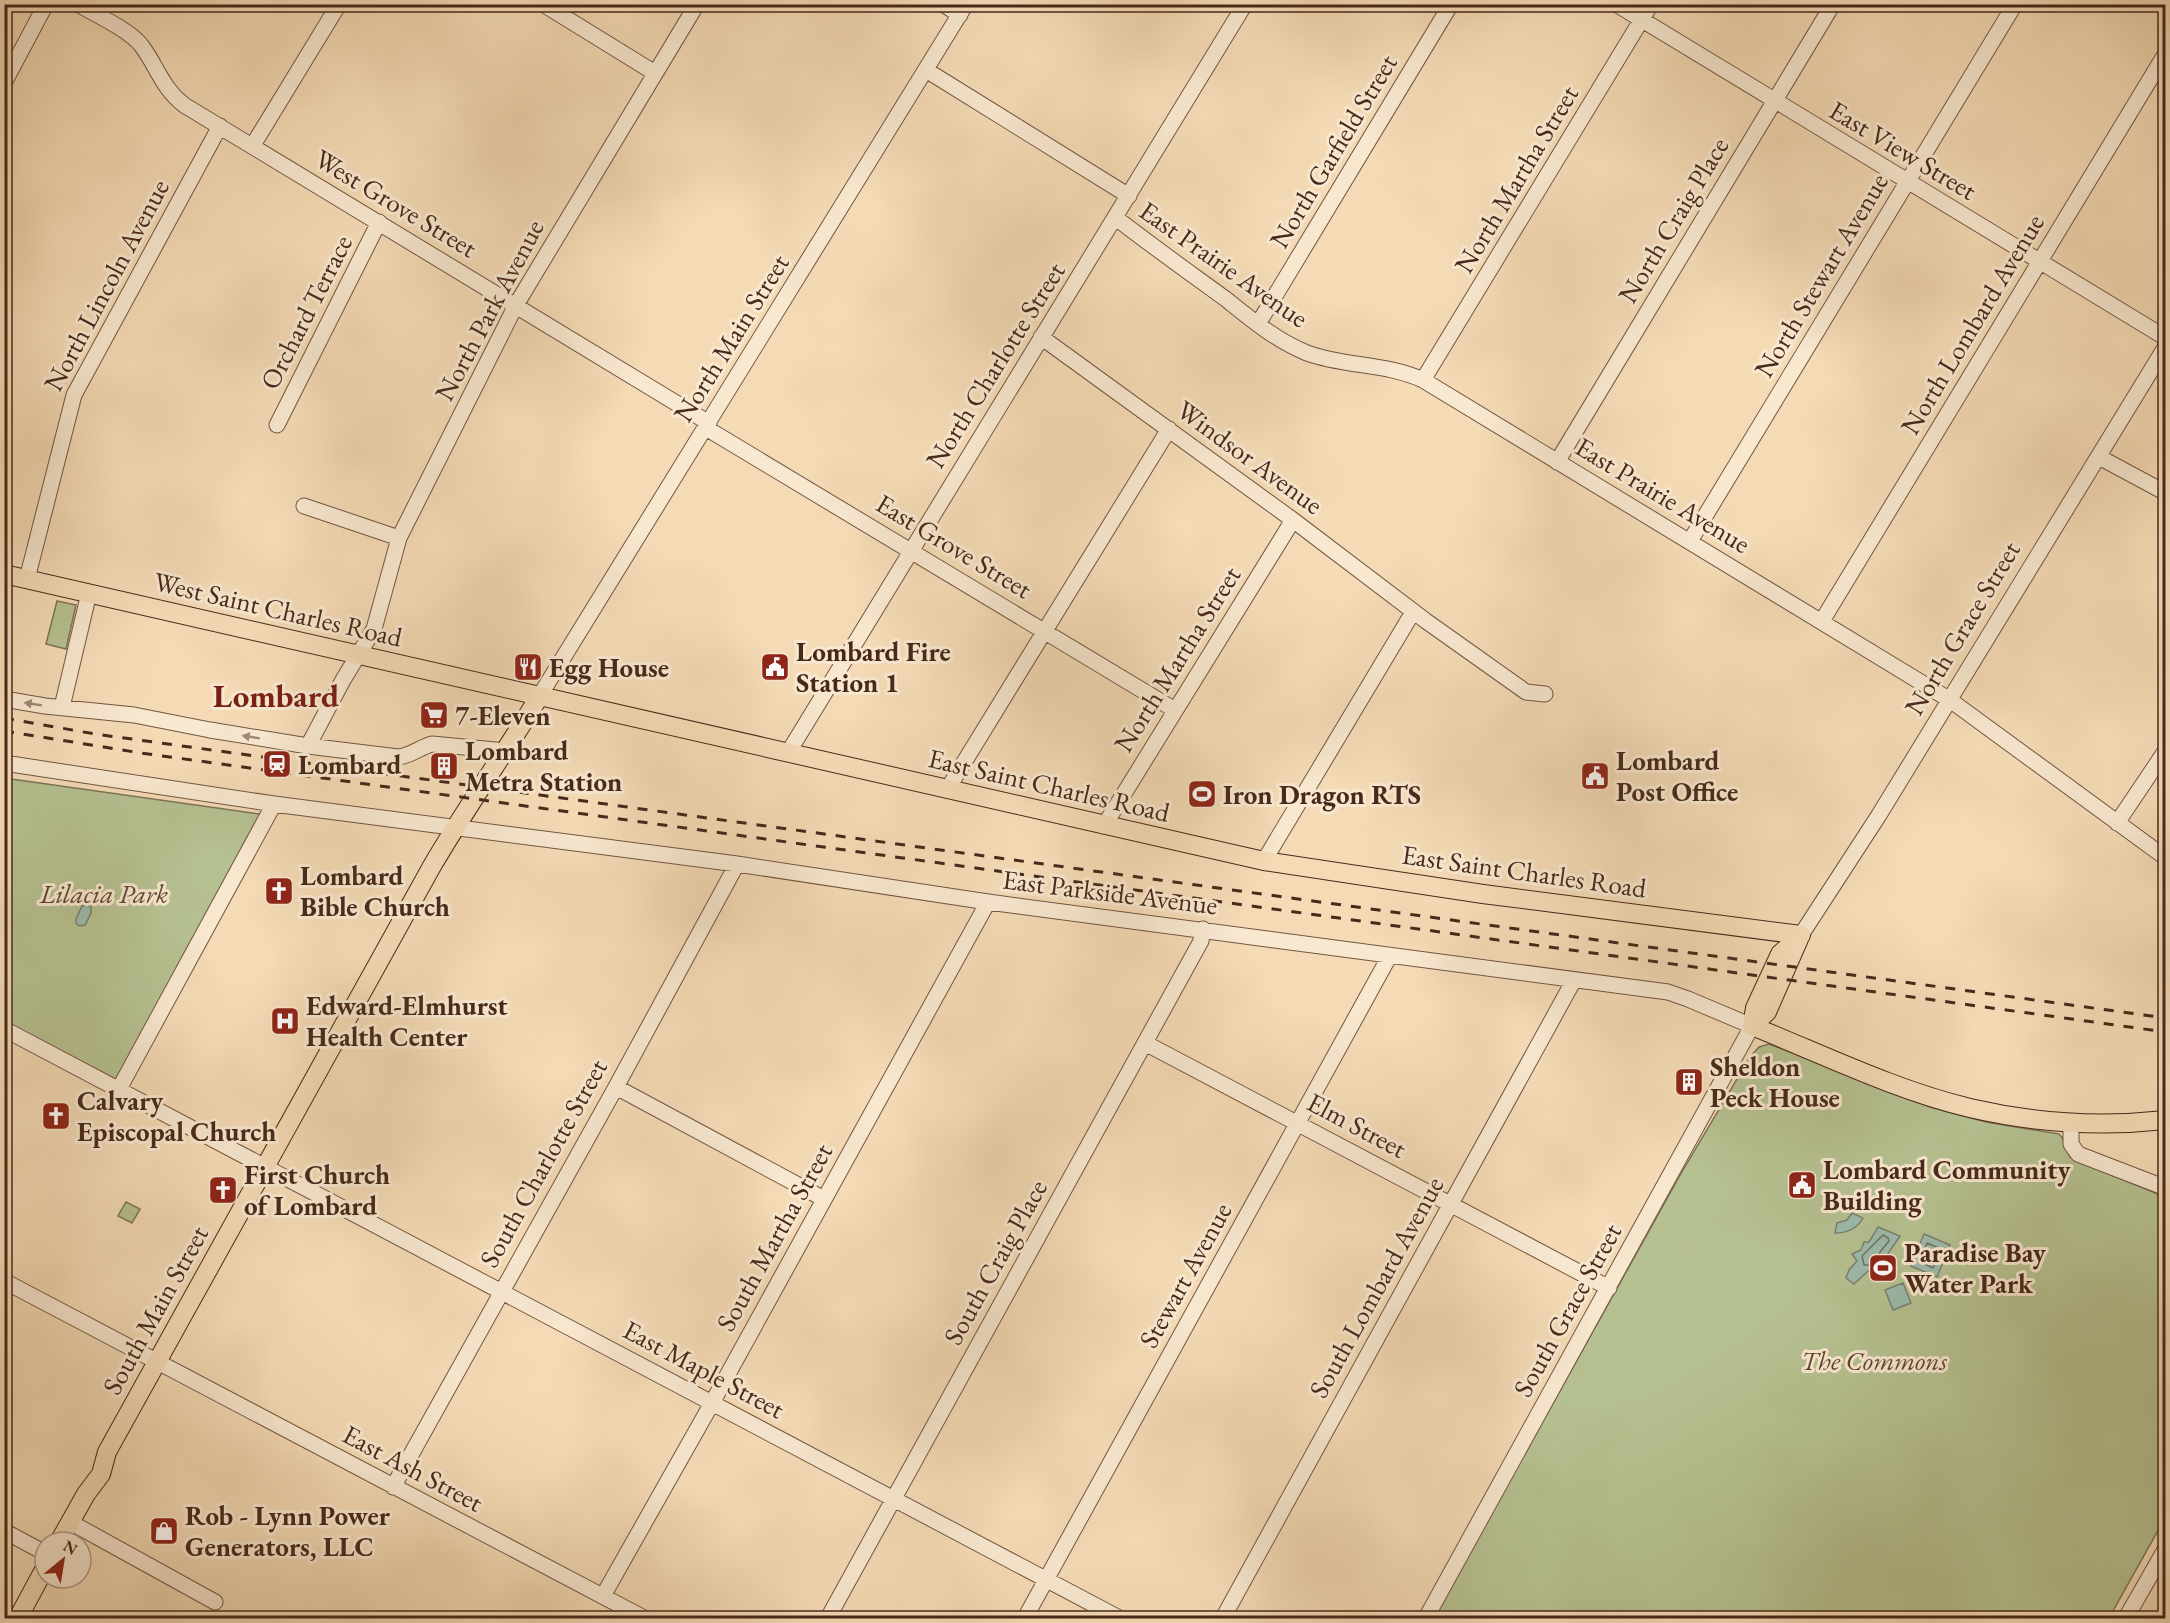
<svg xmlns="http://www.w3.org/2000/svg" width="2170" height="1623" font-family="'EB Garamond',serif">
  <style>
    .green { fill: #b6c191; stroke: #7f7456; stroke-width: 1.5 }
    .water { fill: #9cbbac; stroke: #7a8072; stroke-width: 1.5 }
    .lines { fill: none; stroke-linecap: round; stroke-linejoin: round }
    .shore { stroke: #727264; stroke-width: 1.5 }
    .minor-casing { stroke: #735542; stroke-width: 17 }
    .major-casing { stroke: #48281b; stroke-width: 20 }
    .minor { stroke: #f8e8d0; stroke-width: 15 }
    .major { stroke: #f4dbb6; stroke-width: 18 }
    .rail { stroke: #48281b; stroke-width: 3; stroke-dasharray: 10 10; stroke-linecap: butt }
    .oneway { fill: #a08876 }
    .labels { text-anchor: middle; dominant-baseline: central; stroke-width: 6; stroke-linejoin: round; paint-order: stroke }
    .street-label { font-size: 27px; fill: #48281b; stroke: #f8e8d0 }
    .poi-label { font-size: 27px; font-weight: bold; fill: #48281b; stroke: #f8e8d0; text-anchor: start }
    .park-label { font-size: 27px; font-style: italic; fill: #5e4733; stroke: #f8e8d0 }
    .district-label { font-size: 33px; font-weight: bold; fill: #7a1f14; stroke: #f8e8d0 }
  </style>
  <rect width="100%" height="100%" fill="#f4dbb6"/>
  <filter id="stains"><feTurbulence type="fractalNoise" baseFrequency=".00333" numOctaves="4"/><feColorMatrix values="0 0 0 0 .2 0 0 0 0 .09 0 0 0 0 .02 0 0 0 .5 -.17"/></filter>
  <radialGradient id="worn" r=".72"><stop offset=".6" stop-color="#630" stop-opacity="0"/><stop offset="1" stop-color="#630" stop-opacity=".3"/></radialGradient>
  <path class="green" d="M57 601 76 605 66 649 46 644Z
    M4 778 260 814 117 1080 5 1022Z
    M1769 1044 1930 1107 1986 1122 2059 1134C2066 1140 2065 1151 2071 1158L2165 1197V1518L2109 1618H1433L1683 1170 1750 1057 1759 1047Z
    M126 1202 140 1209 132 1223 118 1216Z"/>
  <path class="water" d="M87 905 91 907V913L85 925 79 926 76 923V919L82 906Z
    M1852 1213 1863 1218C1857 1229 1848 1233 1835 1233L1837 1223 1847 1220Z
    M1878 1227 1900 1236 1883 1261 1889 1264V1268L1884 1271 1879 1268 1876 1274 1868 1271 1854 1284 1846 1278 1849 1270 1857 1261 1852 1254 1861 1250 1864 1242H1869Z
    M1924 1234 1950 1245 1937 1277 1911 1266Z
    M1903 1283 1911 1303 1893 1310 1885 1290Z"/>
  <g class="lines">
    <path class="shore" d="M1883 1235 1888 1238 1889 1241 1880 1252 1877 1263 1873 1265H1864L1862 1256Z
      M1927 1243 1941 1249 1933 1268 1920 1262Z"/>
    <g class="minor-casing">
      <path id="minor" d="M78 4C96 15 128 29 141 45 157 66 162 88 184 105L709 423
        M543 4 655 73
        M943 4 960 15
        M1616 4 2166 338
        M926 70 1129 196
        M4 83 46 4
        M253 145 339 4
        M1116 218C1152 246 1190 273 1227 300 1252 320 1277 341 1307 353 1345 367 1386 363 1423 380L1950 700 2166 858
        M1258 324 1451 4
        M1041 337 1293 520 1426 621 1526 692 1545 694
        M1423 380 1651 4
        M277 425 379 222
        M706 428 1175 710
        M2099 457 2166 493
        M1557 462 1833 4
        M304 506 399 538
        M1690 541 2015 4
        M27 579 74 395 220 126
        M1822 621 2166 53
        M539 697 966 4
        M4 699 45 706 134 715 210 730 308 746 398 757C411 756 420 747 432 744L506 751
        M62 707 89 593
        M308 746 343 680 374 629 399 538 516 305 697 4
        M788 753 1245 4
        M4 763 274 804 737 864 988 902 1668 992 1688 999 1752 1026 1426 1618
        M947 790 1169 429
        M2117 823 2166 750
        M1104 826 1293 520
        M1264 861 1413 612
        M1801 935 1879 815 2166 346
        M4 1029 1119 1618
        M1145 1043 1609 1288
        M616 1087 824 1199
        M119 1089 274 804
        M2071 1123V1144L2078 1154 2166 1188
        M4 1281 644 1618
        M393 1487 616 1087 737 864
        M70 1522 215 1602
        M4 1531 45 1553
        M603 1596 712 1403 988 902
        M828 1618 1201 941 1203 929
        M1025 1618 1389 957
        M1223 1618 1574 980
        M2126 1618 2166 1548"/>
    </g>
    <g class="major-casing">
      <path id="major" d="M4 574 1264 861 1483 894 1801 935
        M1752 1026C1824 1055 1895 1090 1970 1108 2034 1123 2101 1127 2166 1120
        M1752 1026 1755 1008 1780 954 1801 935
        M1752 1026 1767 1012 1799 939
        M59 1542 86 1494 101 1474 107 1452 432 866C466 808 504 754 539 697
        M18 1618 45 1568"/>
    </g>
    <use href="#minor" class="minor"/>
    <use href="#major" class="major"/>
    <path class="rail" d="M4 718 95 734 2166 1018
      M4 731 141 753 2166 1032"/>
  </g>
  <defs><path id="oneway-solid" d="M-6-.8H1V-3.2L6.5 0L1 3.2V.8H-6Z" transform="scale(1.5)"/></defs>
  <g class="oneway">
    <use href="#oneway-solid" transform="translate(33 704) rotate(-171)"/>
    <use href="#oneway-solid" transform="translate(251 737) rotate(-171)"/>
  </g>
  <defs>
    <g id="restaurant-square" transform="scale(1.5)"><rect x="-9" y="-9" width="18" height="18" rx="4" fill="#8f2418" stroke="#f8e8d0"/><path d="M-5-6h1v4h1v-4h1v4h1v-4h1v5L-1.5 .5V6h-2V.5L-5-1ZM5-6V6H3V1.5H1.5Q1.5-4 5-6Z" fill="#fff"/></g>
    <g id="civic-square" transform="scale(1.5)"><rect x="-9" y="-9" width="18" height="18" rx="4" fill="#8f2418" stroke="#f8e8d0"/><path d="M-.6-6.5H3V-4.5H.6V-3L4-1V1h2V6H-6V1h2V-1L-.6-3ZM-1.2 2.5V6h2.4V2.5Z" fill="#fff"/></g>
    <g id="supermarket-square" transform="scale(1.5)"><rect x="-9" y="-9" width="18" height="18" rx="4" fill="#8f2418" stroke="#f8e8d0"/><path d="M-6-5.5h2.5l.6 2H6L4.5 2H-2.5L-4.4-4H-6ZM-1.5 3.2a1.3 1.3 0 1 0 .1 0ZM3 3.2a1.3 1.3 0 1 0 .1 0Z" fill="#fff"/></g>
    <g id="station-square" transform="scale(1.5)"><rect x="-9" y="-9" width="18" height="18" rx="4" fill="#8f2418" stroke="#f8e8d0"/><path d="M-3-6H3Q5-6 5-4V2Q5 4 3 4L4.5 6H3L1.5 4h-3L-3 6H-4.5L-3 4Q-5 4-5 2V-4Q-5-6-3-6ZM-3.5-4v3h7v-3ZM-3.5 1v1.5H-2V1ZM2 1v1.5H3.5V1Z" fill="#fff"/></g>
    <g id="building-square" transform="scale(1.5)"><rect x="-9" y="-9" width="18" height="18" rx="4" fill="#8f2418" stroke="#f8e8d0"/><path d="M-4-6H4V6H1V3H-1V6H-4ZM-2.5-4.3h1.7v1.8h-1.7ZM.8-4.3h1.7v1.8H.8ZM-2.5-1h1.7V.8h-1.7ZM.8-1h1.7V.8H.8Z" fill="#fff"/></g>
    <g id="stadium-square" transform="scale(1.5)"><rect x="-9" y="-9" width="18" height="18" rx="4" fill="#8f2418" stroke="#f8e8d0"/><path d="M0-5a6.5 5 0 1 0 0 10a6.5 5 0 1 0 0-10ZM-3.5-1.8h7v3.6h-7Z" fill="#fff"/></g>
    <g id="church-square" transform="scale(1.5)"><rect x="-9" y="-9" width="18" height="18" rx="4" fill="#8f2418" stroke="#f8e8d0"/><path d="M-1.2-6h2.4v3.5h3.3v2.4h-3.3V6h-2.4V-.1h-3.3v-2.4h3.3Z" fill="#fff"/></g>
    <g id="hospital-square" transform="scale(1.5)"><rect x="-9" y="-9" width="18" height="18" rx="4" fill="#8f2418" stroke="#f8e8d0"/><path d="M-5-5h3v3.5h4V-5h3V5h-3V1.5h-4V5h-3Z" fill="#fff"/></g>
    <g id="shop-square" transform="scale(1.5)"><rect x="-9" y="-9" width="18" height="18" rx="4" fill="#8f2418" stroke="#f8e8d0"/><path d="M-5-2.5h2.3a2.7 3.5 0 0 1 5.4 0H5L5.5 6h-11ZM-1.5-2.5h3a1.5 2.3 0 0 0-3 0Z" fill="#fff"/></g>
  </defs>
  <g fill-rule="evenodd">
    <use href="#restaurant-square" x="528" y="667"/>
    <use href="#civic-square" x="775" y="667"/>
    <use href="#supermarket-square" x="434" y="715"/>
    <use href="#station-square" x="277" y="764"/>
    <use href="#building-square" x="444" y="766"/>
    <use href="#civic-square" x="1595" y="776"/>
    <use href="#stadium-square" x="1202" y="794"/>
    <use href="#church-square" x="279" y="891"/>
    <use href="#hospital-square" x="285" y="1021"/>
    <use href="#building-square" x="1689" y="1082"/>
    <use href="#church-square" x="56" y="1116"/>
    <use href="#civic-square" x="1802" y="1185"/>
    <use href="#church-square" x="223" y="1190"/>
    <use href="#stadium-square" x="1883" y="1268"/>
    <use href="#shop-square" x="164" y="1531"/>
  </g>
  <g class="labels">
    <g class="street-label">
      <text transform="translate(1903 150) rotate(31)">East View Street</text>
      <text transform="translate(1333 151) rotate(-59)">North Garfield Street</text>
      <text transform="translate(1516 179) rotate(-59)">North Martha Street</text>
      <text transform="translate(396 203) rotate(31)">West Grove Street</text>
      <text transform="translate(1673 220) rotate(-59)">North Craig Place</text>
      <text transform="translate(1224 264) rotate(35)">East Prairie Avenue</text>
      <text transform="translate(1821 275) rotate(-59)">North Stewart Avenue</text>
      <text transform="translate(106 285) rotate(-62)">North Lincoln Avenue</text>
      <text transform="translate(489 310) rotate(-62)">North Park Avenue</text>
      <text transform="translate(306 312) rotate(-63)">Orchard Terrace</text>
      <text transform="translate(1972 324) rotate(-59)">North Lombard Avenue</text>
      <text transform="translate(731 338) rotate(-58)">North Main Street</text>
      <text transform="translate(995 365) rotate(-58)">North Charlotte Street</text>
      <text transform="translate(1250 457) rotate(36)">Windsor Avenue</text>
      <text transform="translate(1663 495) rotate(31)">East Prairie Avenue</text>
      <text transform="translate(954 546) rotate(31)">East Grove Street</text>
      <text transform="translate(278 609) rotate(13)">West Saint Charles Road</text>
      <text transform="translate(1962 628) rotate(-59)">North Grace Street</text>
      <text transform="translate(1177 659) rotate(-58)">North Martha Street</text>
      <text transform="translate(1049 785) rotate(13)">East Saint Charles Road</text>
      <text transform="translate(1524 871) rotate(8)">East Saint Charles Road</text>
      <text transform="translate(1110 892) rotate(7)">East Parkside Avenue</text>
      <text transform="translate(1357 1125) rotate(28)">Elm Street</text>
      <text transform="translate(543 1163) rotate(-61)">South Charlotte Street</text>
      <text transform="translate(774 1237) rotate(-61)">South Martha Street</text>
      <text transform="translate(995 1262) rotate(-61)">South Craig Place</text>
      <text transform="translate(1185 1275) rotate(-61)">Stewart Avenue</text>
      <text transform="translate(1376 1287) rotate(-61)">South Lombard Avenue</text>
      <text transform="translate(155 1310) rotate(-61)">South Main Street</text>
      <text transform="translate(1567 1310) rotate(-61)">South Grace Street</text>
      <text transform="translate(704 1369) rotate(28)">East Maple Street</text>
      <text transform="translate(413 1468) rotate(28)">East Ash Street</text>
    </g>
    <g class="poi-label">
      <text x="796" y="651">Lombard Fire<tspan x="796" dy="31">Station 1</tspan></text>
      <text x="549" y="667">Egg House</text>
      <text x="455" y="715">7-Eleven</text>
      <text x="465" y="750">Lombard<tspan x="465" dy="31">Metra Station</tspan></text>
      <text x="1616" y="760">Lombard<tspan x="1616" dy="31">Post Office</tspan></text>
      <text x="298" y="764">Lombard</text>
      <text x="1223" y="794">Iron Dragon RTS</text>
      <text x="300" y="875">Lombard<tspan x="300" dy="31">Bible Church</tspan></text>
      <text x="306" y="1005">Edward-Elmhurst<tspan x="306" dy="31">Health Center</tspan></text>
      <text x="1710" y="1066">Sheldon<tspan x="1710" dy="31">Peck House</tspan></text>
      <text x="77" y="1100">Calvary<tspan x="77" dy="31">Episcopal Church</tspan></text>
      <text x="1823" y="1169">Lombard Community<tspan x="1823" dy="31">Building</tspan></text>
      <text x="244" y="1174">First Church<tspan x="244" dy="31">of Lombard</tspan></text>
      <text x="1904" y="1252">Paradise Bay<tspan x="1904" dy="31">Water Park</tspan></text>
      <text x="185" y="1515">Rob - Lynn Power<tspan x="185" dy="31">Generators, LLC</tspan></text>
    </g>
    <g class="park-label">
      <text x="104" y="893">Lilacia Park</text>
      <text x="1874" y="1360">The Commons</text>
    </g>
    <g class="district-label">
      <text x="276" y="695">Lombard</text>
    </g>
  </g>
  <rect width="2170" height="1623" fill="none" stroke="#f4dbb6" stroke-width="24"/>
  <rect x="6" y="6" width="2158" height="1611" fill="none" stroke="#48281b" stroke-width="3"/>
  <rect x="12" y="12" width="2146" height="1599" fill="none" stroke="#48281b" stroke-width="1.5"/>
  <g transform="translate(63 1560) rotate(30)"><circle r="28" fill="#f8e8d0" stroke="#b29b88" stroke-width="1.5"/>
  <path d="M0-4.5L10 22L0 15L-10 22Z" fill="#8f2418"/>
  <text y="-9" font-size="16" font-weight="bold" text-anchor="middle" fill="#48281b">N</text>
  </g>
  <rect width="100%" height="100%" filter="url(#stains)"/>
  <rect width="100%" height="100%" fill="url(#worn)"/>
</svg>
